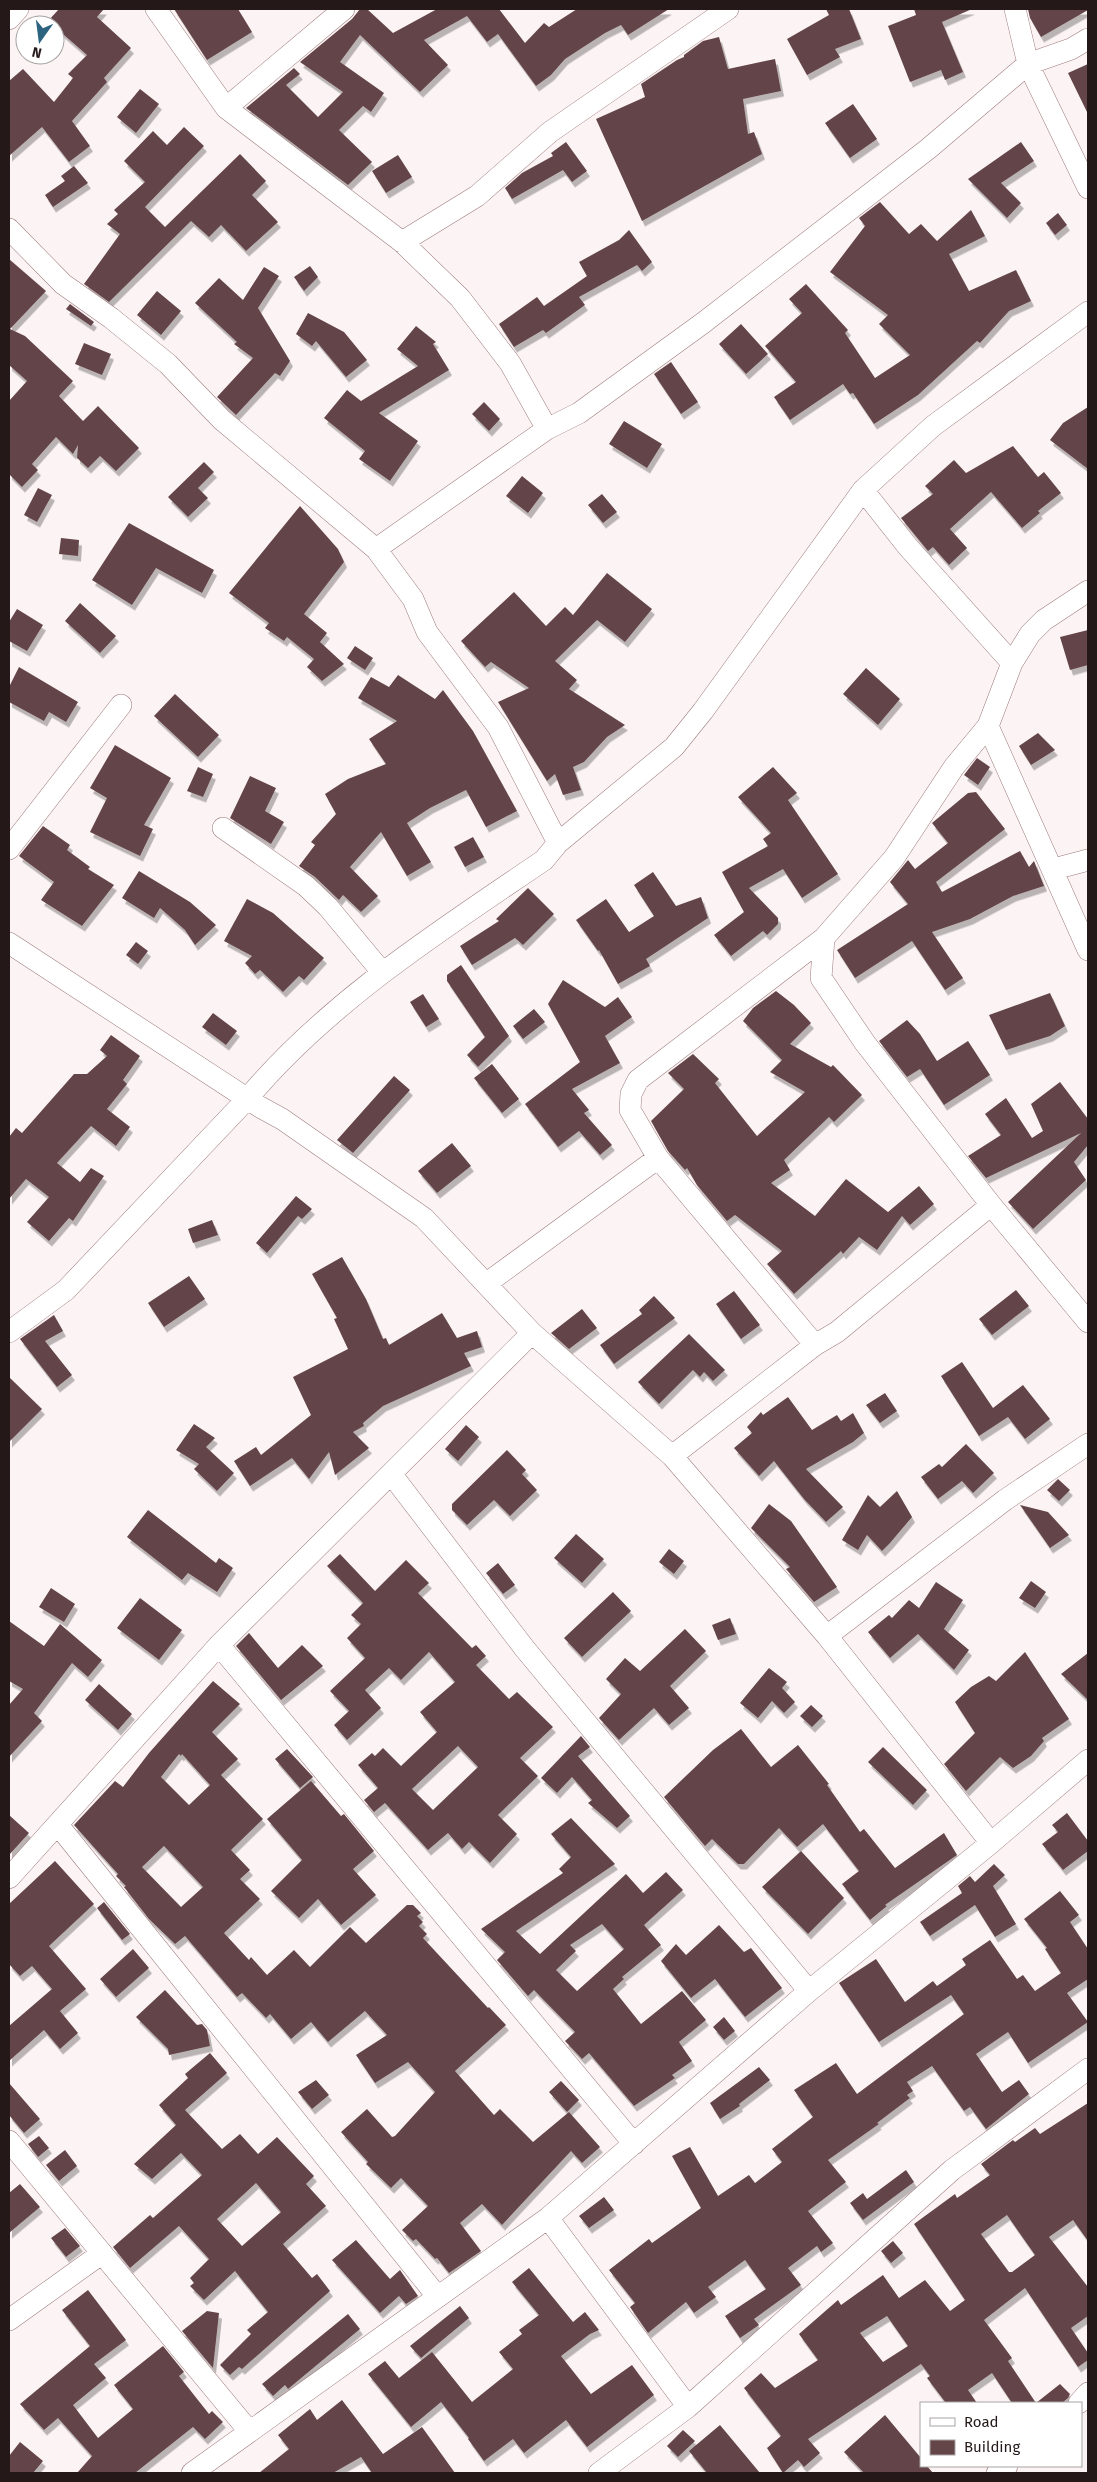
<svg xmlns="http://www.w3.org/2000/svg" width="1097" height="2482" font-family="'Fira Sans',sans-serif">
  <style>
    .building { fill: #644548; fill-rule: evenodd; filter: url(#shadow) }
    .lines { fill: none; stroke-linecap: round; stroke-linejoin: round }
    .street-casing { stroke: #9e7b7e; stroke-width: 22 }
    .street { stroke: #fff; stroke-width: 21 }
  </style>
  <defs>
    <filter id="shadow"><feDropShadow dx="3" dy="5.5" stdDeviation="0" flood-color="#0004"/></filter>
  </defs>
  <rect width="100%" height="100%" fill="#fcf4f4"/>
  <path class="building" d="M59 9H104L97 17 131 48 104 78 107 82 72 121 90 146 69 162 42 127 9 156V81L23 69 54 102 73 78 68 74 87 55 48 21Z
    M174 9H238L252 32 207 60Z
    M360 9H367L393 33 437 9H499L525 43 544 23 549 27 577 9H669L628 35 621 25 605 33 565 59 551 75 536 86 498 34 487 42 467 16 424 40 448 65 420 92 360 35 340 62 384 93 371 112 363 106 339 130 372 162 348 185 246 108 294 68 300 74 286 85 318 117 343 92 300 62 352 19Z
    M826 9H849L861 39 835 49 840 57 807 75 787 39 829 15Z
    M914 9H972L942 22 963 72 945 80 941 70 910 82 888 26 916 15Z
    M1028 9H1088V10L1041 37 1030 18Z
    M719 37 728 69 775 59 781 91 743 99 748 134 754 132 762 154 642 221 596 119 645 97 641 84 677 60 684 57V55L703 41Z
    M1088 64V114L1068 73Z
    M140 89 159 104 136 133 117 117Z
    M853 104 877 139 850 158 825 123Z
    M184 127 204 146 145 207 165 227 240 154 266 181 252 195 278 222 246 251 221 225 209 237 191 221 109 302 84 284 120 234 107 224 118 214 114 210 145 182 124 161 153 131 167 145Z
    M566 142 587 171 572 182 563 170 512 199 505 188 522 173 553 156 551 153Z
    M1021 142 1034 161 1001 183 1021 203 1007 218 968 179Z
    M398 155 412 177 386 193 372 171Z
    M74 166 88 183 53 207 45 195 65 181 61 176Z
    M880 202 909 234 921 224 937 241 971 210 985 236 949 254 969 291 1016 270 1031 301 1009 311 980 343 977 341 918 395 874 424 853 393 850 394 843 384 790 420 774 397 796 382 765 346 802 313 789 299 806 284 848 330 845 333 875 378 910 355 879 324 888 315 830 272 865 226 859 218Z
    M1058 213 1067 225 1055 235 1046 223Z
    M629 230 652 262 642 271 637 265 579 297 585 305 546 333 543 330 514 347 499 324 537 297 544 306 587 276 579 262 619 240Z
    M9 259 46 291 10 329 25 336 73 381 59 396 83 421 98 406 139 448 116 471 100 456 88 468 77 458 78 445 73 454 56 437 32 464 38 470 22 487 9 474V401L27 381 9 365Z
    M310 266 318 277 304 291 294 277Z
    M264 267 279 276 258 308 290 361 280 376 275 373 236 415 217 397 253 358 234 344 237 342 195 303 219 278 243 300Z
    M157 291 181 311 161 335 137 315Z
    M70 304 94 322 91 326 66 309Z
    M308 313 344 332 367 360 346 377 316 341 312 346 296 334Z
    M741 324 768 354 746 374 719 344Z
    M416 326 436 342 433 344 449 370 379 413 418 441 390 481 359 459 365 451 324 418 347 390 361 401 418 366 397 349Z
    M84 343 111 354 102 375 75 364Z
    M671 362 698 402 681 414 654 374Z
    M484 402 500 419 489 431 472 414Z
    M1088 407V469L1050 440 1063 423Z
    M624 421 662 444 647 468 609 444Z
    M1013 446 1038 477 1044 472 1061 493 1038 511 1040 513 1022 528 991 492 950 529 967 548 949 565 933 547 928 551 901 518 933 494 925 486 954 460 966 473Z
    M204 462 214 472 198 488 208 498 188 517 168 497Z
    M522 476 543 493 528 513 506 496Z
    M38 488 52 495 37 522 24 515Z
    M602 494 617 512 603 523 588 505Z
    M300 506 338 549 344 562 304 614 327 633 320 642 344 664 322 681 307 667 314 659 287 637 284 641 265 628 269 623 229 593Z
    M129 523 214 570 202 593 156 568 132 605 92 580Z
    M61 538 79 540 78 556 59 554Z
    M607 573 652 609 625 642 597 620 555 661 577 680 569 689 625 725 607 737 584 762 573 767 581 790 563 795 555 774 547 781 498 702 529 688 491 662 485 667 461 641 514 592 546 626 565 607 573 615Z
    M80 603 116 636 100 653 65 621Z
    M17 609 43 625 27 651 9 641V622Z
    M1088 630V665L1070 670 1060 637Z
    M355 646 373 658 365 670 347 658Z
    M19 667 78 702 66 722 49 712 44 721 9 702V687Z
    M866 668 900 699 878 725 843 694Z
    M398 675 435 699 443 690 473 731 517 811 486 827 466 790 430 808 407 823 431 862 407 876 381 832 350 867 378 896 361 912 343 895 339 900 315 877 299 866 315 845 311 842 336 814 325 794 348 779 386 764 369 739 397 721 358 698 371 677 389 687Z
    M175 694 219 735 198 757 154 716Z
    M1038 733 1055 750 1031 765 1019 746Z
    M115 745 171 778 144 825 153 829 140 856 90 832 107 798 90 788Z
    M977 758 990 767 978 785 964 775Z
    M198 767 213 774 203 797 187 791Z
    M773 767 797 793 788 800 838 874 802 898 783 869 749 888 778 918V924L767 935 763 931 731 956 714 935 744 912 722 872 768 846 763 839 771 833 738 797Z
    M250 776 276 788 265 811 284 822 271 844 230 818Z
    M976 792 1005 829 936 882 942 892 1020 851 1029 867 1034 861 1044 886 1013 896 970 919 932 932 963 978 945 990 912 941 855 978 837 950 908 904 890 882 908 860 915 869 948 843 932 823 968 793Z
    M43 826 70 845 67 850 90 867 88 869 114 885 82 926 41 900 54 882 19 856Z
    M473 837 484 857 465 867 454 847Z
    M139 871 190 902 216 925 195 945 185 930 160 908 154 918 122 898Z
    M653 872 676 906 701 897 708 918 646 959 650 966 618 984 599 950 598 951 576 920 606 899 629 932 654 916 634 885Z
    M528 888 554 914 523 945 515 938 472 965 460 946 499 921 496 919Z
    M247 899 273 913 324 958 304 980 299 976 283 992 260 970 255 974 245 963 252 956 224 941Z
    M136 942 148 951 138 964 126 955Z
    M461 965 509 1036 478 1067 467 1055 485 1037 447 981V975Z
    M563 980 605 1007 618 997 632 1017 605 1036 620 1063 572 1089 589 1110 584 1113 612 1145 600 1155 579 1131 558 1147 525 1104 580 1062 548 1004Z
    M776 991 794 1005 811 1023 790 1044 831 1067 833 1065 862 1095 834 1122 829 1117 784 1160 790 1170 771 1183 815 1216 846 1179 888 1212 919 1186 934 1204 910 1225 902 1216 877 1250 859 1237 843 1254 841 1251 794 1294 767 1264 782 1251 735 1215 727 1221 697 1185 687 1168 685 1170 668 1151 651 1121 684 1089 668 1073 693 1054 719 1079 715 1083 757 1136 805 1092 770 1072 782 1060 743 1021 753 1008Z
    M1050 993 1065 1026 1050 1036 1006 1050 989 1015Z
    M423 994 439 1019 426 1027 410 1002Z
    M534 1009 545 1022 523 1039 513 1026Z
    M213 1013 237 1031 226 1045 202 1027Z
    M907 1020 920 1034 937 1061 968 1041 990 1075 944 1105 920 1069 907 1077 879 1041Z
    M111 1035 140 1056 123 1080 127 1084 107 1109 130 1127 116 1146 91 1126 57 1163 80 1182 91 1168 104 1176 73 1221 69 1218 49 1241 27 1222 49 1197 26 1179 9 1199V1137L16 1128 22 1133 74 1074H87L107 1056 100 1050Z
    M492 1064 519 1099 502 1113 474 1078Z
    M394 1076 410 1090 353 1153 337 1140Z
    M1060 1082 1088 1119V1145L1074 1162 1086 1180 1033 1229 1008 1202 1081 1133 986 1178 968 1156 1001 1135 985 1114 1006 1098 1032 1138 1043 1131 1031 1104Z
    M452 1143 471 1166 437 1193 418 1171Z
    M296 1196 312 1209 302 1219 298 1216 267 1253 256 1243Z
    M212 1220 218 1235 193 1243 188 1229Z
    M342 1257 366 1299 383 1339 386 1338 389 1345 442 1313 457 1338 477 1331 482 1347 464 1353 471 1366 383 1406 363 1423 364 1426 353 1432 369 1448 335 1475 329 1452 309 1479 292 1458 250 1486 234 1461 256 1447 261 1455 311 1415 293 1377 348 1349 334 1319 337 1318 312 1274Z
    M189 1276 205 1299 164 1327 148 1303Z
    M1016 1290 1029 1306 992 1335 979 1319Z
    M734 1291 760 1325 741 1339 716 1304Z
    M654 1296 675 1318 614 1364 600 1345 642 1314 639 1310Z
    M582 1309 597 1328 569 1349 551 1333Z
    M54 1315 63 1331 45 1341 72 1375 57 1387 20 1339Z
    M689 1334 725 1370 713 1381 704 1372 700 1377 693 1370 659 1404 638 1382Z
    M962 1362 993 1408 1023 1385 1050 1419 1025 1439 1008 1417 979 1436 941 1376Z
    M9 1377 42 1409 9 1442Z
    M885 1393 897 1411 880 1423 866 1405Z
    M788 1397 812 1430 837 1415 841 1421 853 1413 864 1433 853 1442 806 1469 843 1507 826 1522 804 1499 774 1461 759 1476 734 1448 752 1433 747 1427 761 1412 763 1415Z
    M194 1424 215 1438 206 1447 234 1473 217 1491 194 1469 199 1464 176 1450Z
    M466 1425 479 1437 458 1461 445 1449Z
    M966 1444 994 1473 973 1493 962 1481 938 1499 921 1477 939 1464 942 1467Z
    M507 1450 526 1470 522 1474 537 1490 510 1516 494 1500 467 1525 452 1510V1504Z
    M1058 1479 1070 1490 1059 1501 1047 1490Z
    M897 1491 912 1517 890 1543 882 1551 867 1535 858 1550 842 1540 868 1495 880 1507Z
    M769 1504 791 1521 837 1587 814 1602 786 1569 790 1567 751 1528Z
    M1020 1505 1048 1512 1069 1535 1050 1548Z
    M148 1510 216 1563 219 1558 233 1568 217 1592 188 1573 182 1580 127 1537Z
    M576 1534 604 1559 582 1583 554 1558Z
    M669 1549 684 1561 674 1574 659 1562Z
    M340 1554 375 1591 406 1560 429 1583 418 1593 472 1648 476 1645 486 1656 476 1665 509 1699 517 1692 553 1727 520 1758 538 1776 498 1815 517 1834 490 1863 469 1842 462 1849 448 1833 428 1850 385 1803 374 1812 364 1800 378 1788 358 1765 372 1753 375 1756 383 1748 401 1766 437 1732 420 1712 455 1682 429 1652 401 1680 389 1668 365 1690 381 1708 347 1740 334 1725 349 1711 330 1691 365 1658 347 1638 361 1624 351 1615 363 1603 327 1566ZM458 1746 478 1767 433 1810 412 1789Z
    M498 1563 515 1585 503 1594 486 1573Z
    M1031 1581 1046 1592 1035 1608 1019 1598Z
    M936 1582 963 1600 944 1629 969 1650 954 1670 918 1634 890 1658 868 1632 889 1615 892 1618 909 1600 919 1608Z
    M51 1588 75 1604 64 1622 39 1607Z
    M613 1592 631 1611 582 1657 564 1638Z
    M140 1598 182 1630 159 1660 117 1628Z
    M730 1618 736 1634 718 1640 712 1625Z
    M9 1621 44 1646 60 1624 102 1660 88 1677 72 1663 34 1713 42 1721 9 1757V1705L23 1689 9 1681Z
    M685 1629 706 1651 670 1686 689 1708 669 1725 654 1708 619 1740 599 1718 621 1694 606 1679 625 1658 640 1671Z
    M249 1633 278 1668 302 1645 323 1666 281 1700 236 1646Z
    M1025 1652 1069 1719 1042 1738 1044 1741 1031 1756 1013 1768 1000 1757 966 1791 944 1764 975 1733 955 1702 971 1687 989 1676 996 1681Z
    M1088 1653V1700L1061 1674Z
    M769 1668 787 1682 782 1688 795 1702 784 1713 772 1701 758 1718 740 1703Z
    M213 1681 240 1704 212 1732 238 1759 221 1775 263 1819 231 1850 250 1870 240 1879 260 1899 224 1933 249 1960 251 1957 267 1975 294 1950 310 1967 350 1927 366 1943 407 1905H413L421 1913 417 1916 423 1922 419 1926 427 1934 423 1938 488 2008 489 2007 506 2025 455 2071 494 2115 500 2109 533 2142 569 2112 600 2147 582 2163 571 2151 502 2225 482 2204 460 2223 481 2251 449 2273 437 2258 435 2259 416 2239 413 2241 402 2230 428 2206 401 2178 391 2188 366 2164 368 2162 341 2132 367 2109 392 2137 395 2136 435 2092 408 2062 375 2083 356 2055 387 2035 365 2011 328 2042 311 2022 291 2039 270 2014 266 2018 242 1993 237 1997 185 1936 175 1944 149 1919 124 1887 126 1886 116 1876 118 1874 74 1825 115 1781 123 1787 149 1753ZM179 1754 181 1756 182 1754 210 1785 189 1805 161 1777ZM164 1846 203 1887 181 1907 142 1867Z
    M99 1684 132 1714 118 1730 85 1700Z
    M811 1705 823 1716 812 1727 800 1716Z
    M741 1729 771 1767 798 1745 829 1784 827 1785 860 1832 864 1829 895 1868 944 1833 957 1855 885 1905 887 1906 870 1920 842 1884 859 1871 823 1824 797 1847 779 1828 744 1864H738L712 1839 705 1846 664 1797 713 1750Z
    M581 1736 590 1747 578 1756 630 1816 617 1828 588 1803 592 1800 572 1777 557 1793 541 1778Z
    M883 1747 927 1790 913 1805 868 1762Z
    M287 1749 313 1777 300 1788 275 1759Z
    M311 1781 341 1816 344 1814 374 1851 353 1869 376 1895 341 1925 318 1899 299 1918 271 1891 302 1860 267 1819Z
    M1067 1813 1088 1841V1851L1063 1870 1042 1844 1058 1832 1052 1825Z
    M9 1815 29 1833 9 1855Z
    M571 1818 615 1864 516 1931 540 1954 626 1874 643 1893 666 1872 683 1890 644 1925 661 1945 622 1977 624 1979 613 1989 641 2024 682 1991 706 2020 679 2042 692 2061 672 2075 675 2078 634 2106 589 2053 582 2059 565 2041 575 2032 534 1990 528 1996 497 1960 505 1952 481 1929 563 1873 559 1869 571 1857 551 1834ZM602 1924 624 1949 577 1991 556 1970 576 1951 570 1945Z
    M801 1851 844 1898 808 1934 762 1887Z
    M55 1861 94 1904 49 1946 86 1989 60 2011 78 2033 60 2049 44 2030 9 2061V2026L52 1989 32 1966 20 1976 9 1964V1904Z
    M994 1864 1005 1875 993 1886 1016 1924 995 1937 975 1905 930 1936 920 1922 962 1893 958 1886 970 1876 975 1882Z
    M1060 1891 1079 1915 1070 1922 1088 1949V1979L1067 1993 1088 2022 1028 2063 1008 2032 976 2054 1002 2092 1019 2080 1029 2094 986 2129 970 2107 964 2111 932 2066 907 2082 913 2091 907 2095 910 2098 877 2123 879 2124 828 2160 846 2182 808 2211 833 2243 821 2252 817 2246 788 2268 801 2285 754 2319 759 2325 740 2338 725 2316 766 2289 745 2260 708 2287 716 2297 694 2313 686 2302 648 2333 630 2307 635 2303 609 2270 649 2239 652 2243 701 2208 672 2156 690 2147 718 2196 749 2175 755 2183 782 2162 772 2149 813 2117 794 2090 836 2063 857 2094 964 2014 951 1995 879 2042 839 1983 876 1959 905 2002 933 1981 937 1986 966 1965 962 1959 990 1940 1017 1979 1023 1975 1035 1991 1061 1973 1045 1949 1047 1948 1024 1919Z
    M104 1902 130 1934 122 1940 97 1908Z
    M719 1925 744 1952 751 1948 782 1988 745 2017 715 1979 691 1998 661 1961 676 1944 686 1955Z
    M133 1949 149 1968 116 1997 100 1979Z
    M165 1990 197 2025 202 2024 207 2030 210 2046 169 2055 168 2049 136 2017Z
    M724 2017 735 2031 724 2040 713 2027Z
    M210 2053 227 2073 185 2110 222 2149 240 2134 258 2154 277 2137 314 2176 306 2184 326 2206 283 2244 312 2278 317 2274 330 2291 242 2369 239 2367 230 2375 220 2365 251 2334 247 2330 268 2312 235 2271 204 2300 190 2286 194 2283 190 2278 209 2259 179 2226 130 2268 113 2247 150 2215 153 2218 202 2175 181 2153 152 2179 134 2164 176 2125 159 2105 188 2078 185 2074ZM256 2183 281 2212 242 2246 217 2219Z
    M759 2067 770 2080 739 2104 740 2106 720 2119 710 2103Z
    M316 2080 329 2095 312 2109 298 2092Z
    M561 2081 579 2100 567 2112 549 2092Z
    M9 2083 40 2119 24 2133 9 2115Z
    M1088 2103V2241L1073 2220 1049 2237 1088 2287V2316L1071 2328 1088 2353V2360L1078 2367 1025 2288 984 2320 1012 2358 1008 2361 1036 2403 1060 2384 1070 2394 1068 2398 1062 2403H1012L992 2373 968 2390 977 2403H946L927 2378 930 2376 921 2364 808 2439 820 2453 804 2467 798 2460 783 2473 767 2448 781 2436 744 2388 761 2373 775 2388 818 2360 799 2334 838 2300 841 2305 883 2275 899 2298 925 2280 950 2311 965 2300 914 2224 955 2194 957 2198 990 2175 981 2164 1013 2140 1015 2142 1035 2128 1040 2134ZM1007 2215 1035 2255 1012 2272H1009L981 2234ZM887 2316 908 2346 883 2362 860 2333Z
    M39 2136 49 2148 38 2157 28 2144Z
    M65 2150 77 2166 59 2181 46 2165Z
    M906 2170 914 2182 863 2220 850 2203 863 2193 867 2199Z
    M20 2184 40 2207 9 2233V2193Z
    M604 2197 614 2210 589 2228 579 2216Z
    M65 2228 80 2246 66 2257 51 2238Z
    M356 2240 390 2279 400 2270 418 2296 406 2304 399 2296 380 2313 332 2260Z
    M893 2241 903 2253 891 2263 881 2251Z
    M529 2268 573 2322 585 2312 599 2330 590 2334 561 2356 591 2394 632 2365 654 2395 587 2447 566 2420 524 2453 513 2439 484 2461 468 2439 469 2438 441 2402 411 2427 368 2374 385 2361 399 2378 432 2352 472 2402 513 2369 499 2352 522 2334 519 2330 539 2315 512 2282Z
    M88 2290 126 2340 94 2364 106 2378 73 2405 98 2438 133 2409 114 2385 163 2346 184 2372 179 2376 209 2414 212 2411 223 2422 205 2439 193 2427 135 2473H77L92 2456 58 2418 44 2430 20 2404 90 2346 62 2310Z
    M460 2306 469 2318 421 2358 410 2346Z
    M207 2311 219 2313 213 2368 182 2331Z
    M348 2314 360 2329 288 2389 285 2385 273 2396 262 2384Z
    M342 2400 383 2454 422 2427 455 2473H372L361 2457 333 2473H259L289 2449 278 2435 310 2409 317 2420Z
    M885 2415 921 2458V2466H927L933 2473H864L844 2452Z
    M720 2425 760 2473H707L689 2451Z
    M683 2430 695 2441 678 2457 667 2446Z
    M20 2442 43 2461 33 2473H9V2456Z"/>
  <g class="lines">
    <g class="street-casing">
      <path id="street" d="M156 9 226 108 402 242 460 298 510 363 547 429
        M1015 9 1028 64 1088 188
        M9 19 18 9
        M226 108 344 9
        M9 229 63 284 111 318 168 364 222 420 376 549 413 599 427 632 498 727 558 843
        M402 242 477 196 550 132 728 9
        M863 490 908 547 1012 663
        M376 549 547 429 579 413 703 323 928 149 1028 64 1071 49 1088 39
        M988 726 1088 950
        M223 828 306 886 328 907 382 972
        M9 849 121 705
        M1054 869 1088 860
        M824 938 821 978 865 1043 991 1205 1088 1322
        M9 943 260 1107 282 1119 424 1218 532 1333 672 1456 827 1636 991 1843
        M487 1283 658 1158
        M9 1332 66 1290 247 1099C329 1001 440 931 544 860L558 843 674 747 703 711 863 490 933 426 1088 312
        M815 1345 658 1158 630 1110 631 1094 638 1080 824 938 894 858 954 767 988 726 1012 663 1030 634 1044 620 1088 591
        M672 1456 815 1345 837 1332 991 1205
        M392 1475 525 1649 809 1991
        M827 1636 1005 1500 1088 1444
        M219 1645 634 2144
        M58 1825 437 2296
        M9 1878 219 1645 532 1333
        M9 2141 249 2431
        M548 2218 688 2407
        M9 2320 101 2254
        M1079 2403 1088 2393
        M192 2473 548 2218 809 1991 991 1843 1088 1760
        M599 2473 688 2407 952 2170 1088 2069
        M997 2473 1007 2466"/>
    </g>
    <use href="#street" class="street"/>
  </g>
  <rect width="1097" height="2482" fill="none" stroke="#251819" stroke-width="20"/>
  <rect x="920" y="2402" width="162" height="65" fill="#ffffff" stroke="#a8a3a3"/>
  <rect x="930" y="2418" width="25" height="8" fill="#ffffff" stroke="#a8a3a3"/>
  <text x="964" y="2427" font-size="15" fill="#251819">Road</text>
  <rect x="930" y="2440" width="25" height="15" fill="#644548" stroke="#a8a3a3"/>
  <text x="964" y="2452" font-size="15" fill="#251819">Building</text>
  <g transform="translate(40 40) rotate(194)"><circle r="24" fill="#ffffff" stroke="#a8a3a3"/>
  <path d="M0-4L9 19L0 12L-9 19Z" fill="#2c637e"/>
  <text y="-8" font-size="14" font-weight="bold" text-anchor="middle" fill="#251819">N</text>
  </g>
</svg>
